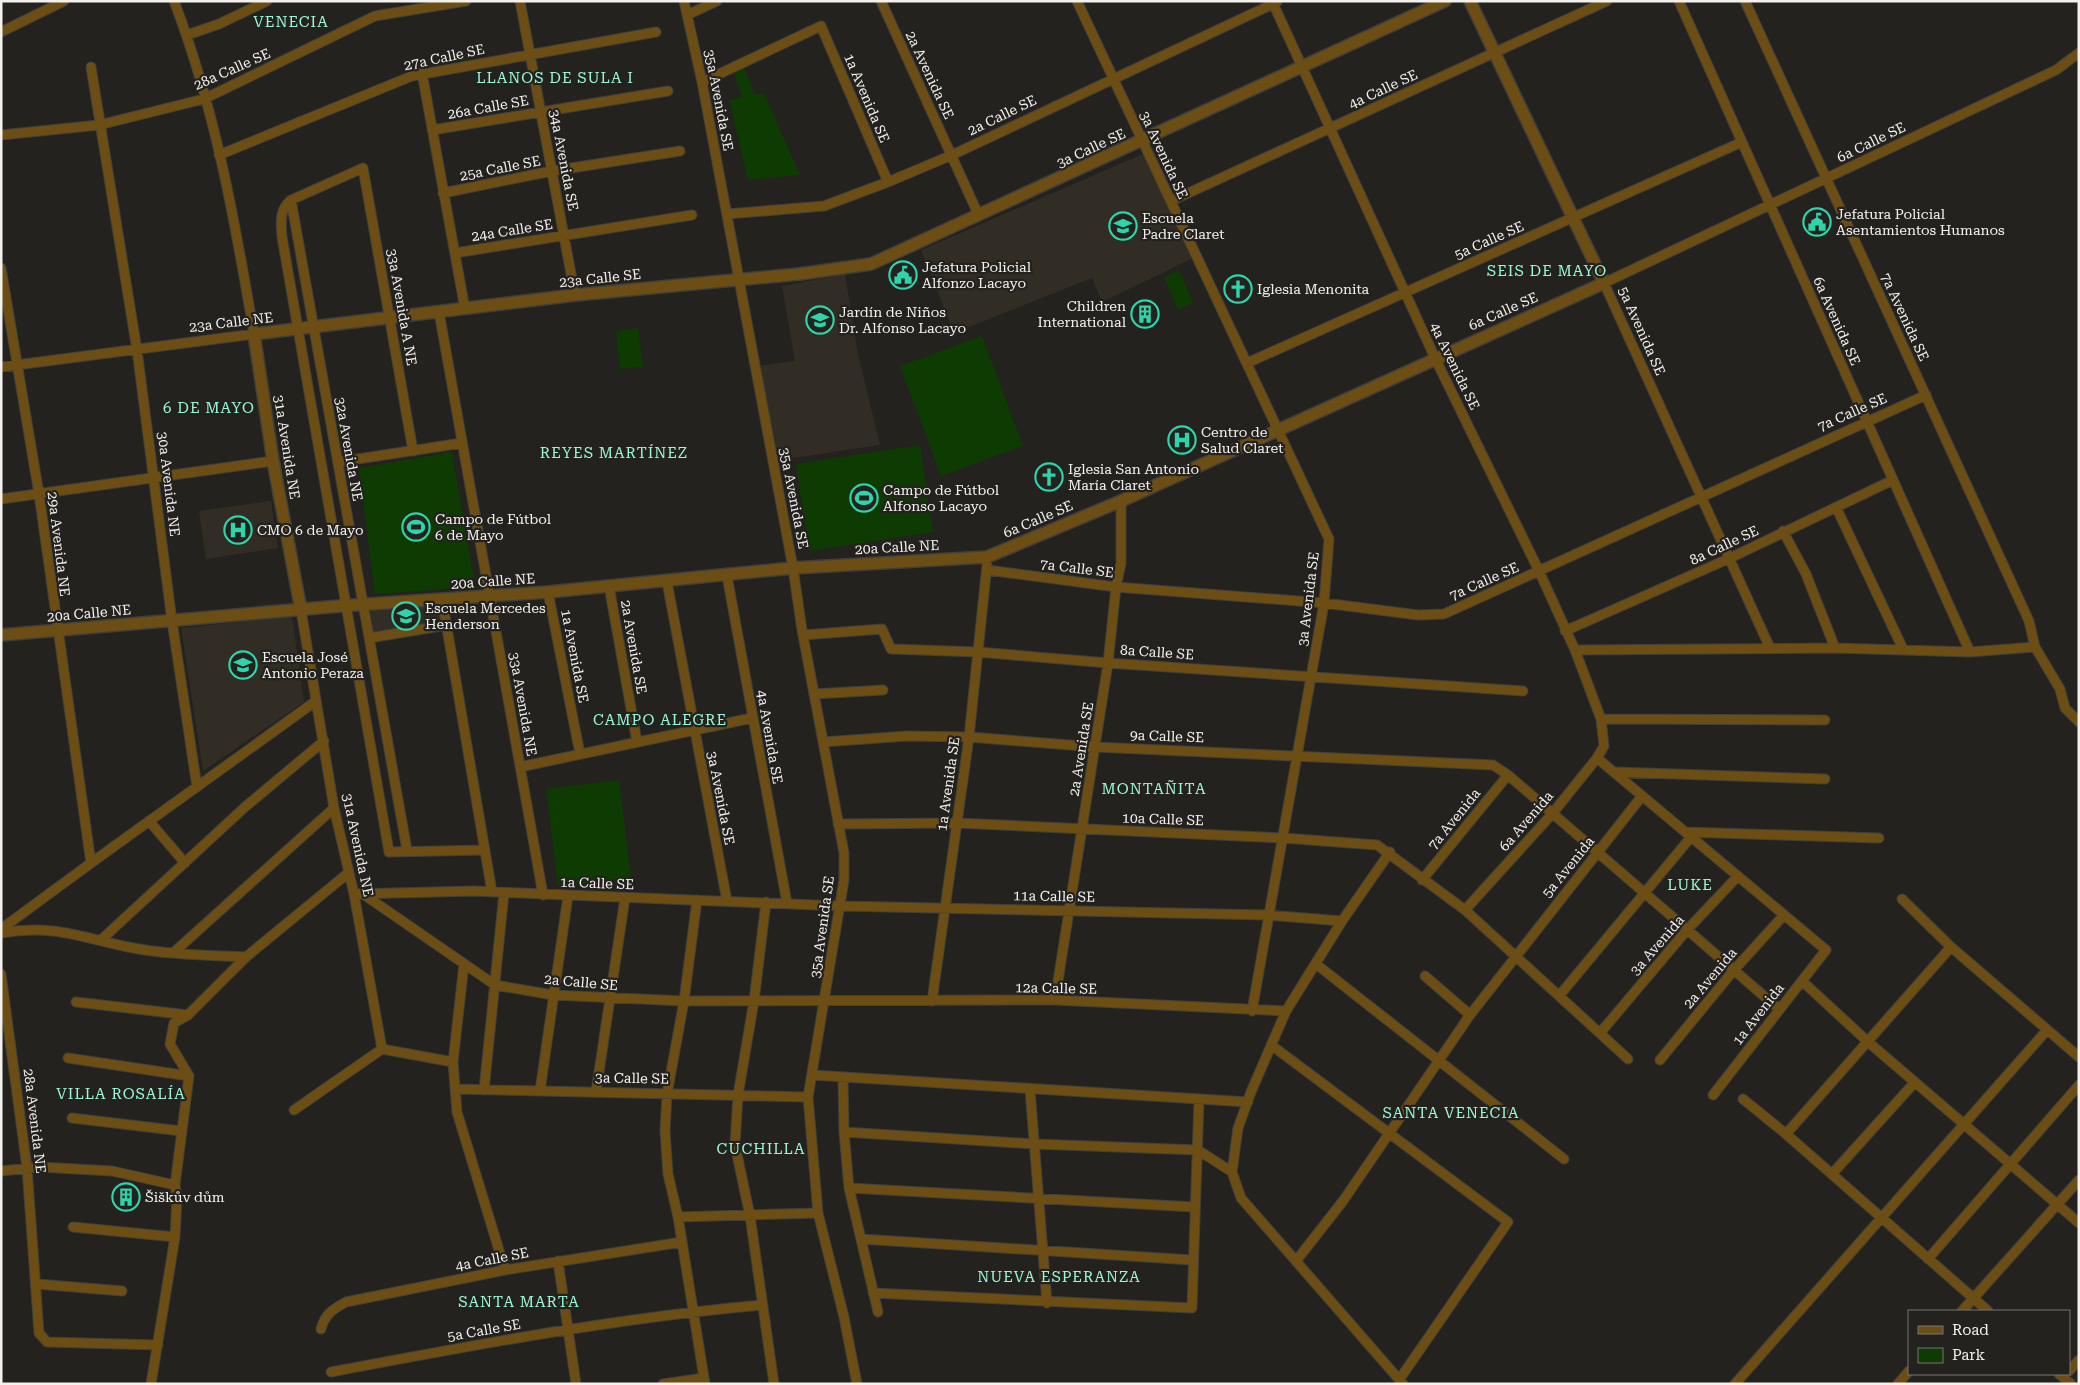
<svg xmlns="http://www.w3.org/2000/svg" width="2080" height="1385" font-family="'Roboto Serif',serif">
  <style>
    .built { fill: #312d24 }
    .green { fill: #0e3b02 }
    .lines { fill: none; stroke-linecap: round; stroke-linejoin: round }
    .minor-casing { stroke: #413f3b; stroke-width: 11 }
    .tertiary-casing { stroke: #413f3b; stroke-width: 14 }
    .minor { stroke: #6c4e15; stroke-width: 9 }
    .tertiary { stroke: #6c4e15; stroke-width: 11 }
    .labels { text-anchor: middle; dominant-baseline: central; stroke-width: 4.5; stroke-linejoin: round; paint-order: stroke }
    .street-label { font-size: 14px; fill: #f2f1ee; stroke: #24221e }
    .poi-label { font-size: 14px; fill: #f2f1ee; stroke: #24221e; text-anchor: start }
    .neighbourhood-label { font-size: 15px; letter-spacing: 1px; fill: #9af7d7; stroke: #24221e }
  </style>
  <rect width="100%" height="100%" fill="#24221e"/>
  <path class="built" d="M1143 154 1193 258 1102 302 1092 278 954 333 921 250Z
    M845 274 858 354 880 445 779 460 759 366 795 361 782 286Z
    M271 501 278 548 206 559 199 511Z
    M439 603 442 623 374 634 370 608Z
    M292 616 304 702 203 771 181 628Z"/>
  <path class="green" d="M744 68 755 95 764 93 800 175 748 180 729 100 742 97 734 71Z
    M1179 270 1193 303 1178 310 1164 277Z
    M638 328 643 367 620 369 616 331Z
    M982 336 1023 446 941 476 900 366Z
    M920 445 933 532 809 551 796 464Z
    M452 452 475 587 375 594 359 468Z
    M619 780 631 878 558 886 546 789Z"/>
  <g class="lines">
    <g class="minor-casing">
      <path id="minor" d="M520 1 575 295
        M684 1 702 82 793 568 802 630 844 853V880L808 1097 818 1213 844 1317 857 1384
        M881 1 979 216
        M1077 1 1329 539 1324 603 1252 1011
        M1272 1 1435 358 1539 571 1575 650 1601 719 1604 746 1597 758 1552 814 1465 910
        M1679 1 1970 652
        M1745 1 2029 621 2035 647 2060 689 2065 708 2079 722
        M687 15 717 1
        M1 32 64 1
        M187 35 219 24 267 1
        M91 67 137 350 172 621 197 787
        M422 73 465 309
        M702 82 821 26 888 182
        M432 130 668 91
        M1 135 99 125 204 99 375 16 466 1
        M219 155 412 76 656 32
        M443 193 552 171 680 151
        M291 200 407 850
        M1171 201 1607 1
        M727 214 824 206 888 182 952 155 1277 2
        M455 253 692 215
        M1 268 39 494 91 863 1 929
        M439 312 543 895
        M1247 363 1742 142
        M1 367 254 334C235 222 215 108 174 1
        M413 451 363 168 291 200C279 210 281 223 282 237L389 852 485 850
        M338 462 462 443
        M1 499 273 461
        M1836 507 1903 649
        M1783 531 1806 574 1835 648
        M987 570 1116 587 1324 603 1418 615 1444 614 1926 395
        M727 576 787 903
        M667 582 727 901
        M609 586 637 742
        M548 592 580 754
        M442 599 492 892
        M301 610 334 808 354 894 382 1049
        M1565 631 1728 559 1893 480
        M803 635 882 629 891 649 978 652 1108 663 1523 691
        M369 638 447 625
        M1770 648 1604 283 2056 70 2079 53
        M1575 650 1835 648 1970 652 2035 647
        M814 694 883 690
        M1601 719 1825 720
        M823 742 907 736 969 737 1095 747 1493 765 1508 775 1779 1009
        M1597 758 1826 950 1713 1095
        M520 767 752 718
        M1614 772 1825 779
        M149 821 185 863
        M838 824 957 823 1283 838 1377 845 1465 910 1628 1059
        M1685 832 1879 838
        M1390 852 1342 921 1286 1011 1251 1092 1238 1128 1232 1172 1241 1198 1403 1384
        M91 863 316 701
        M1422 880 1508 775
        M354 894 474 891 840 906 1268 915 1342 921
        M363 894 495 985 553 995 684 1001 1055 1000 1286 1011
        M1902 899 1951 947 2079 1057
        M697 900 684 1001 667 1094 665 1131 668 1174 678 1217 705 1384
        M766 902 754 1001 738 1095 735 1145 750 1216 774 1384
        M1 933C53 924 80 937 128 947 167 955 207 955 246 957
        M102 939 245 807 324 741
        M173 953 334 808
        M464 964 453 1062 457 1112 505 1270
        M1316 964 1564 1159
        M1 974 27 1168 39 1333 47 1342 158 1345
        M1425 976 1470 1015
        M1802 981 1867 1041 2079 1223
        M1559 996 1691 837
        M1055 1000 1108 663 1116 587 1121 563V501
        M932 1001 969 737 987 565
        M76 1002 188 1015
        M1600 1033 1687 930 1738 876
        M1271 1045 1508 1222 1399 1380
        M68 1058 189 1076
        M1660 1060 1734 970 1784 915
        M812 1075 1248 1102
        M843 1078 844 1132 849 1188 878 1312
        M455 1089 808 1097
        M484 1090 504 893
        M1030 1090 1047 1303
        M540 1091 568 896
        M596 1092 625 898
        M1743 1099 1786 1134 1988 1311
        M294 1110 382 1049 453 1062
        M72 1118 181 1131
        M844 1132 1035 1144 1198 1150 1232 1172
        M1786 1134 1951 947
        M1 1171 40 1167 112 1171 175 1185
        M1832 1174 1915 1082
        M849 1188 1194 1207
        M678 1217 818 1213
        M73 1227 175 1237
        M861 1239 1192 1260
        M1928 1259 2079 1085
        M558 1261 576 1384
        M1296 1261 1343 1201 1470 1015 1642 796
        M37 1284 122 1291
        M873 1293 1192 1308 1199 1099
        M1962 1311 2079 1180
        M321 1329C325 1314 333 1309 346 1302L505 1270 682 1242
        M2069 1371 2079 1360
        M331 1372C474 1345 617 1318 762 1305
        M2059 1374 2071 1384
        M151 1384 175 1237 177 1199 175 1185 189 1076 170 1044 174 1023 188 1015 246 957 347 874
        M663 1384 704 1378
        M1735 1384 2047 1030
        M1898 1384 1909 1371"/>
    </g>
    <g class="tertiary-casing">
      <path id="tertiary" d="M301 610 273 461 254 334 575 295 799 274 871 264 1445 1
        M1 635 340 606 548 592 793 568 987 557 1121 501 1604 283 1470 1"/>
    </g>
    <use href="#minor" class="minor"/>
    <use href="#tertiary" class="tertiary"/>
  </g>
  <defs>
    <g id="civic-ring" transform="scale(1.4375)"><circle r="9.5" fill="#24221e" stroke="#2fd4aa" stroke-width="1.5"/><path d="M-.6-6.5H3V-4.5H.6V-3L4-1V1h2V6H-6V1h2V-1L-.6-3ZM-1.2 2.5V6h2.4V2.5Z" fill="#2fd4aa"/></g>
    <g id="school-ring" transform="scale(1.4375)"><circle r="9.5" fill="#24221e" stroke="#2fd4aa" stroke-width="1.5"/><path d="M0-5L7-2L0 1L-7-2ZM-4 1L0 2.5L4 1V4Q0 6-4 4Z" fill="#2fd4aa"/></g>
    <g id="church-ring" transform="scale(1.4375)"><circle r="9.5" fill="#24221e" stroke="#2fd4aa" stroke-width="1.5"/><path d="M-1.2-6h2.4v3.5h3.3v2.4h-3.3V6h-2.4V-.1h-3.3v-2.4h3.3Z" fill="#2fd4aa"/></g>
    <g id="building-ring" transform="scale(1.4375)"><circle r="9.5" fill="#24221e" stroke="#2fd4aa" stroke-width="1.5"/><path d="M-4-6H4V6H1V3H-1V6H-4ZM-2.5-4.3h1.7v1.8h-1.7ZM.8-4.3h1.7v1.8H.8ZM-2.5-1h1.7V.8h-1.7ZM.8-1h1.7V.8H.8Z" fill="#2fd4aa"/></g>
    <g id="hospital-ring" transform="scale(1.4375)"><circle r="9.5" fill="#24221e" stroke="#2fd4aa" stroke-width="1.5"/><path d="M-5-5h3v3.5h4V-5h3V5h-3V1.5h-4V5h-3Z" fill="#2fd4aa"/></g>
    <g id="stadium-ring" transform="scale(1.4375)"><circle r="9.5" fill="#24221e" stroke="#2fd4aa" stroke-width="1.5"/><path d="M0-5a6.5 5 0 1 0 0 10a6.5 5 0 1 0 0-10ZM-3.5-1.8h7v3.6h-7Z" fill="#2fd4aa"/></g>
  </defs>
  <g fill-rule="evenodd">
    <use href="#civic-ring" x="1817" y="222"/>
    <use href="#school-ring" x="1123" y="226"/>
    <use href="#civic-ring" x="903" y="275"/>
    <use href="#church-ring" x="1238" y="289"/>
    <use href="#building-ring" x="1145" y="314"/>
    <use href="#school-ring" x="820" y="320"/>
    <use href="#hospital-ring" x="1182" y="440"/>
    <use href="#church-ring" x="1049" y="477"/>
    <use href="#stadium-ring" x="864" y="498"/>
    <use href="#stadium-ring" x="416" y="527"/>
    <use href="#hospital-ring" x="238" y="530"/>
    <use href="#school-ring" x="406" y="616"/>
    <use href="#school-ring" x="243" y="665"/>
    <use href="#building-ring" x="126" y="1197"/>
  </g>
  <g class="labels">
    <g class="street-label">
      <text transform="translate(444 57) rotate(-12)">27a Calle SE</text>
      <text transform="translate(232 69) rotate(-24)">28a Calle SE</text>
      <text transform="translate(930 75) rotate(65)">2a Avenida SE</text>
      <text transform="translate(1383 89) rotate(-25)">4a Calle SE</text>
      <text transform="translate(867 98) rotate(67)">1a Avenida SE</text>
      <text transform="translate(719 100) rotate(79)">35a Avenida SE</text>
      <text transform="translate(488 107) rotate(-10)">26a Calle SE</text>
      <text transform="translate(1002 115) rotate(-26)">2a Calle SE</text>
      <text transform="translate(1871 142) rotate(-26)">6a Calle SE</text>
      <text transform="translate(1091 148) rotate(-25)">3a Calle SE</text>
      <text transform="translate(1164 155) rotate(65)">3a Avenida SE</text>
      <text transform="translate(564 160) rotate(79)">34a Avenida SE</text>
      <text transform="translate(500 168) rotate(-11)">25a Calle SE</text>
      <text transform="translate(512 230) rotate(-9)">24a Calle SE</text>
      <text transform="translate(1489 240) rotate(-24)">5a Calle SE</text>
      <text transform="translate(600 278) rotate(-6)">23a Calle SE</text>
      <text transform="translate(402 307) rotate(80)">33a Avenida A NE</text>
      <text transform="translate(1503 311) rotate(-24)">6a Calle SE</text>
      <text transform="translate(1905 317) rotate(65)">7a Avenida SE</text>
      <text transform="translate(1837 321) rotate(66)">6a Avenida SE</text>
      <text transform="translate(231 322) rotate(-7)">23a Calle NE</text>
      <text transform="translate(1642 331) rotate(66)">5a Avenida SE</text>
      <text transform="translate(1455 366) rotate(64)">4a Avenida SE</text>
      <text transform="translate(1852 412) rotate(-24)">7a Calle SE</text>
      <text transform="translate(287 447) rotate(81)">31a Avenida NE</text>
      <text transform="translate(349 449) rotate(80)">32a Avenida NE</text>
      <text transform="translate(169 484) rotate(83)">30a Avenida NE</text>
      <text transform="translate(794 498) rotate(79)">35a Avenida SE</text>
      <text transform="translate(1038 519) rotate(-23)">6a Calle SE</text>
      <text transform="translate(59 544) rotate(83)">29a Avenida NE</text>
      <text transform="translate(1724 545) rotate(-25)">8a Calle SE</text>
      <text transform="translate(897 547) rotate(-3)">20a Calle NE</text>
      <text transform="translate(1077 568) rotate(7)">7a Calle SE</text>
      <text transform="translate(493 581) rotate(-4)">20a Calle NE</text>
      <text transform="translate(1484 581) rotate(-24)">7a Calle SE</text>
      <text transform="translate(1308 599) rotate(-83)">3a Avenida SE</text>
      <text transform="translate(89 613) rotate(-5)">20a Calle NE</text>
      <text transform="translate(634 647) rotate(80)">2a Avenida SE</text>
      <text transform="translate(1157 652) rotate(4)">8a Calle SE</text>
      <text transform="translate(575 656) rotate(79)">1a Avenida SE</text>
      <text transform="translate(523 704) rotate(80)">33a Avenida NE</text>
      <text transform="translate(1167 736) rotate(2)">9a Calle SE</text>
      <text transform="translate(770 737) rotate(80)">4a Avenida SE</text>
      <text transform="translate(1081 749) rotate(-81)">2a Avenida SE</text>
      <text transform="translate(948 784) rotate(-82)">1a Avenida SE</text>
      <text transform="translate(721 798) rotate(79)">3a Avenida SE</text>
      <text transform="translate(1163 819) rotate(2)">10a Calle SE</text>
      <text transform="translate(1454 819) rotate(-51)">7a Avenida</text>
      <text transform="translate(1526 821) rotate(-49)">6a Avenida</text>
      <text transform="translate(358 845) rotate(78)">31a Avenida NE</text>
      <text transform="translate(1568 867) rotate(-51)">5a Avenida</text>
      <text transform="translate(597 883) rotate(2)">1a Calle SE</text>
      <text transform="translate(1054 896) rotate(1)">11a Calle SE</text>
      <text transform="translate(822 927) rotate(-82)">35a Avenida SE</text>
      <text transform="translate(1657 945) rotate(-49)">3a Avenida</text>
      <text transform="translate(1710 978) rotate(-50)">2a Avenida</text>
      <text transform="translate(581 982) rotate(5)">2a Calle SE</text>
      <text transform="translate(1056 988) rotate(1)">12a Calle SE</text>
      <text transform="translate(1758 1014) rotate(-52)">1a Avenida</text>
      <text transform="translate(632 1078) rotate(1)">3a Calle SE</text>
      <text transform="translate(35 1121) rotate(83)">28a Avenida NE</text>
      <text transform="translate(492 1259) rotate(-11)">4a Calle SE</text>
      <text transform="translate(484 1330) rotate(-10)">5a Calle SE</text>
    </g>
    <g class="poi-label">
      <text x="1836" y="214">Jefatura Policial<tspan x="1836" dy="16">Asentamientos Humanos</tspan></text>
      <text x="1142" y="218">Escuela<tspan x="1142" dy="16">Padre Claret</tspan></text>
      <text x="922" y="267">Jefatura Policial<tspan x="922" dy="16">Alfonzo Lacayo</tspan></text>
      <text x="1257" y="289">Iglesia Menonita</text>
      <text x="1126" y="306" text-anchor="end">Children<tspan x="1126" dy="16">International</tspan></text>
      <text x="839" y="312">Jardín de Niños<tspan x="839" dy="16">Dr. Alfonso Lacayo</tspan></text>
      <text x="1201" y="432">Centro de<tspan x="1201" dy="16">Salud Claret</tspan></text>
      <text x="1068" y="469">Iglesia San Antonio<tspan x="1068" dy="16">María Claret</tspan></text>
      <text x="883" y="490">Campo de Fútbol<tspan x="883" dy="16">Alfonso Lacayo</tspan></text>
      <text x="435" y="519">Campo de Fútbol<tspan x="435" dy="16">6 de Mayo</tspan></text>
      <text x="257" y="530">CMO 6 de Mayo</text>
      <text x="425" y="608">Escuela Mercedes<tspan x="425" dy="16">Henderson</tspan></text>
      <text x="262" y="657">Escuela José<tspan x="262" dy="16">Antonio Peraza</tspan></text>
      <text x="145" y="1197">Šiškův dům</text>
    </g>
    <g class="neighbourhood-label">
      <text x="291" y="22">VENECIA</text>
      <text x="555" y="78">LLANOS DE SULA I</text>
      <text x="1547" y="271">SEIS DE MAYO</text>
      <text x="209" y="408">6 DE MAYO</text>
      <text x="614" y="453">REYES MARTÍNEZ</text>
      <text x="660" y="720">CAMPO ALEGRE</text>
      <text x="1154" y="789">MONTAÑITA</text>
      <text x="1690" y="885">LUKE</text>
      <text x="121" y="1094">VILLA ROSALÍA</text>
      <text x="1451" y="1113">SANTA VENECIA</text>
      <text x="761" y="1149">CUCHILLA</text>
      <text x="1059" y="1277">NUEVA ESPERANZA</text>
      <text x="519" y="1302">SANTA MARTA</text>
    </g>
  </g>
  <rect width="2080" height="1385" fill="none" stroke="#f2f1ee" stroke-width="5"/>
  <rect x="1908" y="1310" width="162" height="65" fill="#24221e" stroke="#767571"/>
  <rect x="1918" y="1326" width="25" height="8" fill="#6c4e15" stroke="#767571"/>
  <text x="1952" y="1335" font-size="15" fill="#f2f1ee">Road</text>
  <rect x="1918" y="1348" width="25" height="15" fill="#0e3b02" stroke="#767571"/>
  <text x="1952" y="1360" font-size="15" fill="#f2f1ee">Park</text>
</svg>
